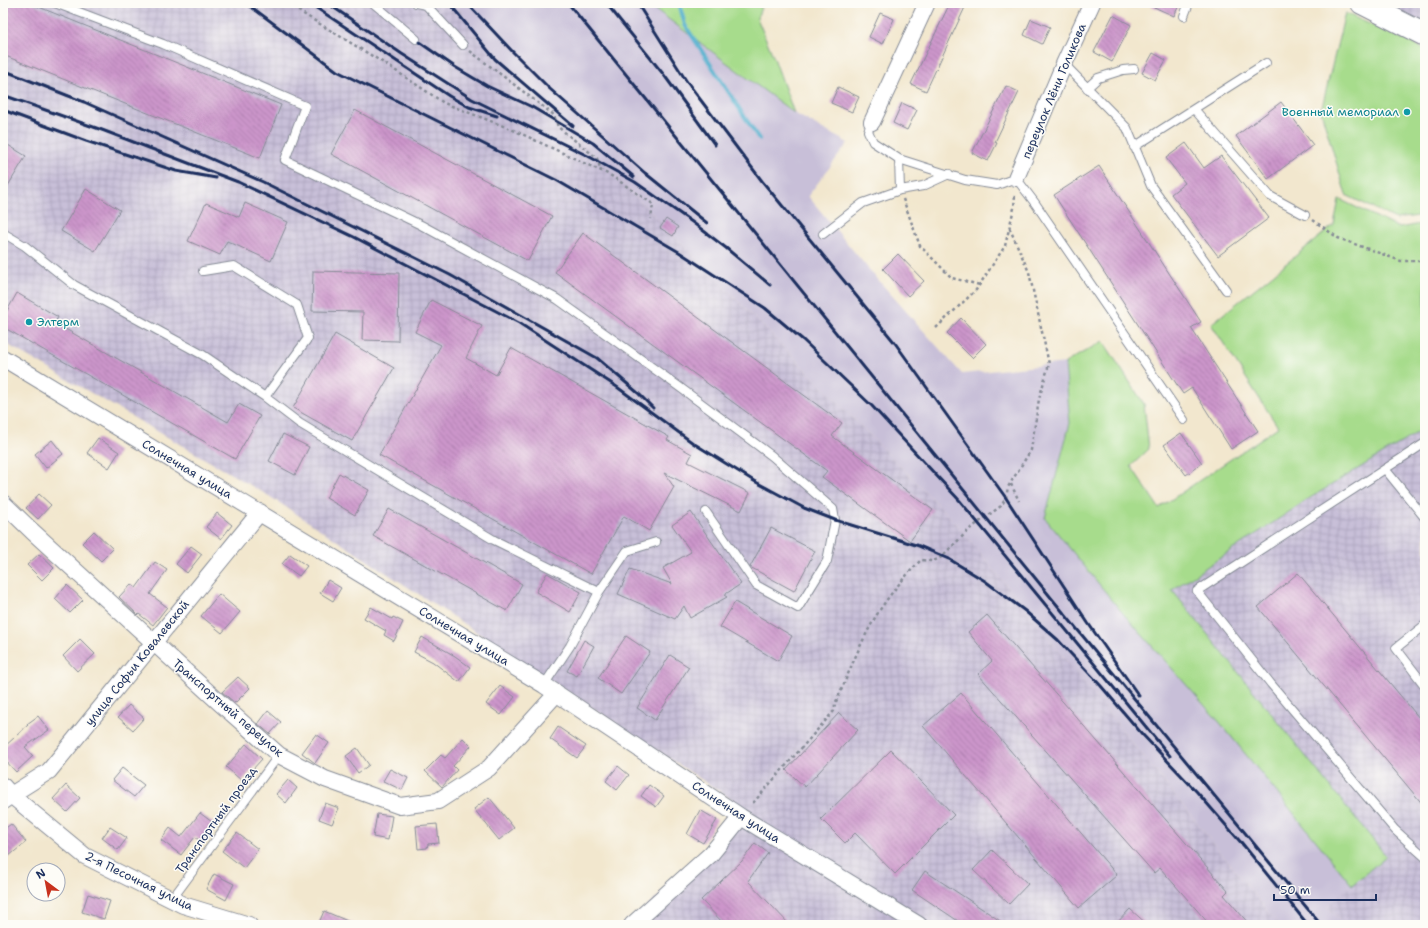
<svg xmlns="http://www.w3.org/2000/svg" width="1428" height="928" font-family="'Shantell Sans',sans-serif">
  <style>
    .industrial { fill: url(#industrial-grid) }
    .railway { fill: #c8bfd8 }
    .grass { fill: #a7dc8c; stroke: #618675 }
    .lines { fill: none; stroke-linecap: round; stroke-linejoin: round }
    .stream { stroke: #4faecd; stroke-width: 4 }
    .building { fill: url(#building-back-hatch) }
    .lane-casing { stroke: #868b96; stroke-width: 10 }
    .street-casing { stroke: #868b96; stroke-width: 18 }
    .secondary-casing { stroke: #868b96; stroke-width: 24 }
    .path { stroke: #868b96; stroke-width: 2.5; stroke-dasharray: 3 3; stroke-linecap: butt }
    .lane { stroke: #fff; stroke-width: 8 }
    .street { stroke: #fff; stroke-width: 16 }
    .secondary { stroke: #fff; stroke-width: 22 }
    .rail { stroke: #1b2f5e; stroke-width: 3 }
    .culture-dot { fill: #0f9aa8; stroke: #fdfcf7; stroke-width: 1.5 }
    .labels { text-anchor: middle; dominant-baseline: central; stroke-width: 3; stroke-linejoin: round; paint-order: stroke }
    .street-label { font-size: 12px; fill: #1b2f5e; stroke: #fdfcf7 }
    .culture-label { font-size: 12px; fill: #0d838f; stroke: #fdfcf7; text-anchor: end }
  </style>
  <defs>
    <pattern id="industrial-grid" width="8" height="8" patternUnits="userSpaceOnUse"><rect width="8" height="8" fill="#c8bfd8"/><path d="M0 4h8M4 0v8" fill="none" stroke="#aba4bc"/></pattern>
    <pattern id="building-back-hatch" width="6" height="6" patternUnits="userSpaceOnUse"><rect width="6" height="6" fill="#cc95ca"/><path d="M-1 5l2 2M0 0l6 6M5-1l2 2" fill="none" stroke="#a57aa7"/></pattern>
  </defs>
  <rect width="100%" height="100%" fill="#fdfcf7"/>
  <filter id="ink" filterUnits="userSpaceOnUse"><feTurbulence type="fractalNoise" baseFrequency=".025" numOctaves="2"/><feDisplacementMap in="SourceGraphic" scale="8" xChannelSelector="R" yChannelSelector="G"/><feConvolveMatrix kernelMatrix="1 2 1 2 8 2 1 2 1" color-interpolation-filters="sRGB"/></filter>
  <filter id="wash" filterUnits="userSpaceOnUse"><feTurbulence type="fractalNoise" baseFrequency=".012" numOctaves="4" result="noise"/><feDisplacementMap in="SourceGraphic" scale="16" xChannelSelector="R" yChannelSelector="G"/><feGaussianBlur stdDeviation="0.9" result="paint"/><feColorMatrix in="noise" values="0 0 0 0 0 0 0 0 0 0 0 0 0 0 0 0 0 1.4 0 .05"/><feComposite in="paint" operator="in"/></filter>
  <g filter="url(#wash)">
    <rect width="100%" height="100%" fill="#f2e7ce"/>
    <path class="industrial" d="M3 3H455L483 41 957 524 1279 925H627L751 812 269 496 3 342Z
      M1376 3H1425V26Z
      M1425 428V925H1344L1327 906 1385 856 1172 590 1310 498Z"/>
    <path class="railway" d="M455 3H647L794 113 848 143 808 196 871 272 962 374 1065 363 1070 423 1045 518 1121 611 1221 724 1352 885 1327 906 1344 925H1279L957 524 483 41Z"/>
    <path class="grass" d="M647 3H763L757 18 774 58 794 113Z
      M1345 13 1425 49V215L1396 219 1346 195 1321 111Z
      M1339 199 1399 228 1425 223V428L1310 498 1172 590 1386 856 1352 885 1221 724 1121 611 1045 518 1070 423 1065 363 1103 341 1144 404 1149 449 1131 466 1159 508 1278 427 1211 324 1334 225Z"/>
    <g class="lines">
      <path class="stream" d="M679 3 685 25 759 139"/>
    </g>
    <g id="blocks">
      <path class="building" d="M3 3H29L281 105 260 158 3 55Z
        M950 3H967L926 91 911 84Z
        M1145 3H1180L1174 16Z
        M880 13 894 19 883 44 869 37Z
        M1113 15 1131 25 1112 62 1094 52Z
        M1031 19 1050 27 1042 44 1024 35Z
        M1153 53 1166 60 1155 80 1142 73Z
        M1006 86 1019 92 995 142 997 143 988 161 972 153Z
        M838 87 859 97 852 112 831 103Z
        M1281 102 1313 145 1268 179 1236 136Z
        M902 103 917 110 907 130 893 123Z
        M355 110 552 216 528 261 331 154Z
        M3 142 26 156 3 194Z
        M1186 143 1204 168 1221 156 1269 218 1218 256 1171 194 1185 183 1166 158Z
        M1099 166 1201 322 1191 328 1258 431 1231 449 1192 388 1183 394 1054 195Z
        M86 189 120 210 95 251 61 231Z
        M206 203 239 217 245 203 288 222 271 261 227 241 220 255 188 241Z
        M666 219 678 227 673 236 660 228Z
        M583 233 842 423 832 436 933 510 910 541 822 477 827 471 555 272Z
        M898 254 924 281 908 296 883 269Z
        M313 271 399 273 398 341 362 340 363 312 312 311Z
        M17 293 58 317 55 323 228 422 239 404 260 416 235 459 3 327V318Z
        M431 300 482 326 466 358 496 375 511 348 669 437 667 440 692 454 688 462 750 493 741 511 664 473 674 487 649 531 624 516 591 574 379 455 441 345 415 332Z
        M961 318 986 344 972 358 947 333Z
        M335 334 394 368 352 441 293 408Z
        M1181 433 1202 463 1186 475 1164 445Z
        M283 434 309 447 295 475 269 461Z
        M98 438 119 452 109 468 87 453Z
        M52 440 63 454 46 468 35 454Z
        M339 473 369 490 355 515 326 498Z
        M39 494 51 505 38 519 26 508Z
        M389 509 522 584 507 611 373 536Z
        M691 512 741 584 724 595 727 597 690 618 684 606 675 619 618 594 630 569 672 584 663 568 691 552 672 525Z
        M217 513 232 525 221 539 206 527Z
        M771 528 815 551 794 591 750 567Z
        M94 531 113 549 101 561 82 543Z
        M191 546 202 554 187 573 176 564Z
        M39 554 54 568 42 580 27 565Z
        M290 554 307 566 299 576 282 564Z
        M155 562 167 570 150 594 167 607 153 625 139 614 138 615 119 597 131 584 136 588Z
        M547 573 581 592 570 612 536 592Z
        M1298 573 1425 725V807L1258 607Z
        M328 580 341 588 333 601 320 593Z
        M67 585 83 600 70 613 55 599Z
        M219 594 240 612 222 633 201 616Z
        M735 602 792 636 778 661 720 627Z
        M371 607 392 619 393 617 403 622 394 641 384 635 386 631 364 618Z
        M987 615 1228 891 1224 895 1250 925H1210L1160 868 1154 873 978 674 992 661 968 632Z
        M626 636 650 652 621 694 598 678Z
        M422 637 455 656 470 667 459 682 433 662 414 652Z
        M80 639 95 654 77 671 63 656Z
        M584 640 594 646 577 676 567 671Z
        M670 655 689 667 655 720 637 708Z
        M238 677 250 688 235 703 222 692Z
        M500 686 515 697 501 715 486 704Z
        M961 693 1117 875 1079 908 923 726Z
        M129 705 144 718 133 730 118 717Z
        M268 711 281 722 270 734 258 724Z
        M839 713 858 730 805 787 786 770Z
        M38 716 49 730 25 747 33 756 16 772 3 758V748L28 725 27 724Z
        M558 727 586 746 577 758 550 739Z
        M316 734 329 743 315 763 302 753Z
        M463 738 471 746 453 766 457 770 442 787 425 771 441 755 445 758Z
        M246 744 262 759 242 781 226 767Z
        M357 748 369 765 358 773 346 756Z
        M891 750 954 815 895 874 855 833 845 843 821 819Z
        M618 766 629 775 617 790 606 781Z
        M122 768 144 785 134 797 112 780Z
        M390 769 408 778 402 790 383 781Z
        M288 780 297 788 286 803 276 794Z
        M66 785 80 798 67 812 53 799Z
        M649 785 664 796 656 807 641 796Z
        M489 797 514 828 499 840 474 809Z
        M325 803 339 808 332 824 319 819Z
        M700 810 717 820 703 843 687 834Z
        M200 813 216 825 203 843 195 837 181 855 161 840 170 828 181 837Z
        M377 814 392 816 388 840 373 837Z
        M11 824 26 842 3 861V830Z
        M437 824 439 843 428 844 427 848 418 849 416 826Z
        M110 827 127 838 118 850 102 838Z
        M237 833 258 849 244 868 222 851Z
        M755 843 768 853 748 881 790 925H725L701 900 742 861Z
        M992 850 1028 884 1009 904 973 870Z
        M925 871 990 914 1006 925H964L912 890Z
        M214 874 234 884 226 900 206 889Z
        M88 894 110 901 104 919 82 912Z
        M1130 909 1148 925H1115Z
        M324 911 357 925H318Z"/>
    </g>
  </g>
  <g filter="url(#ink)">
    <use href="#blocks" fill-opacity="0" stroke="#868b96" stroke-width="1"/>
    <g class="lines">
      <g class="lane-casing">
        <path id="lane" d="M55 3 163 44 305 106 285 160 421 225 557 299 678 386 772 456 833 509 835 520 827 561 798 608 756 585 706 512
          M373 3 416 39
          M416 3 426 5 463 45
          M1184 16 1189 3
          M1064 64 1127 128 1151 186 1226 290
          M1087 88 1098 78 1123 70 1134 69
          M1194 109 1270 196 1305 215
          M872 122 868 131 873 142 899 159 900 190
          M1134 147 1266 63
          M899 159 965 180 997 185 1016 178 1035 203 1184 420
          M3 233 25 246 74 285 203 355 265 397 299 423 494 540 599 592 570 646 544 685
          M823 234 863 203 900 190 923 186 949 174
          M203 271 234 266 297 305 308 338 265 397
          M1425 443 1197 591 1271 684 1395 830 1425 857
          M1385 469 1425 518
          M599 592 627 551 656 542
          M1425 625 1396 648 1425 686
          M172 899 279 755"/>
      </g>
      <g class="street-casing">
        <path id="street" d="M872 122 927 3
          M1016 178 1064 64 1092 3
          M3 358 544 685 741 817 919 925
          M3 503 32 531 220 703 279 755 325 779 400 806 438 801 489 768 557 693
          M3 786 11 795 85 856 183 905 249 925
          M3 801 11 795 49 771 260 512
          M632 925 711 854 741 817"/>
      </g>
      <g class="secondary-casing">
        <path id="secondary" d="M1362 3 1425 35"/>
      </g>
      <path class="path" d="M289 3 297 10 387 65 444 103 511 129 610 175 653 204 651 219
        M470 51 554 115 558 127 597 158 601 171
        M903 199 920 246 952 278 980 285
        M1313 220 1338 238 1401 261H1425
        M936 328 976 290 1005 246 1014 208 1015 194
        M1011 484 1019 501
        M753 803 834 711 835 704C847 678 857 650 871 625 883 602 903 578 921 560L932 561 939 559 971 528 1001 506 1006 498 1008 487 1031 450 1039 399 1049 364 1029 272 1009 227"/>
      <use href="#lane" class="lane"/>
      <use href="#street" class="street"/>
      <use href="#secondary" class="secondary"/>
      <path class="rail" d="M246 3 337 71 556 180 679 252 765 308 803 340 872 406 960 501 1170 756
        M309 3 449 96 469 107 497 116
        M327 3 402 54 472 99 588 156 635 182 692 222 726 248 770 285
        M449 3 495 59 573 126
        M467 3 512 51 550 89 645 173 707 223
        M568 3 1053 600 1321 925
        M606 3 664 75 715 145
        M637 3 687 82 762 181 895 343 1006 498 1088 623 1139 696
        M419 42 455 67 487 86 532 107 593 143 634 177
        M3 70 84 102 263 182 450 275 597 358 638 393 653 408
        M3 95 102 130 238 182 354 237 519 323 617 387 693 443 754 481 804 508 835 520 919 546 949 559 985 581 1025 611 1058 640 1101 686 1142 734 1197 792 1244 846
        M3 110 86 141 176 171 216 178
        M1241 842 1308 925"/>
    </g>
  </g>
  <g class="culture-dot">
    <circle cx="1407" cy="112" r="4"/>
    <circle cx="29" cy="322" r="4"/>
  </g>
  <g class="labels">
    <g class="street-label">
      <text transform="translate(1054 91) rotate(-67)">переулок Лёни Голикова</text>
      <text transform="translate(187 469) rotate(31)">Солнечная улица</text>
      <text transform="translate(464 636) rotate(31)">Солнечная улица</text>
      <text transform="translate(137 663) rotate(-51)">улица Софьи Ковалевской</text>
      <text transform="translate(228 708) rotate(41)">Транспортный переулок</text>
      <text transform="translate(736 812) rotate(33)">Солнечная улица</text>
      <text transform="translate(216 820) rotate(-54)">Транспортный проезд</text>
      <text transform="translate(139 881) rotate(26)">2-я Песочная улица</text>
    </g>
    <g class="culture-label">
      <text x="1399" y="112">Военный мемориал</text>
      <text x="37" y="322" text-anchor="start">Элтерм</text>
    </g>
  </g>
  <rect width="1428" height="928" fill="none" stroke="#fdfcf7" stroke-width="16"/>
  <g transform="translate(46 882) rotate(328)"><circle r="19" fill="#fdfcf7" stroke="#a3aaba"/>
  <path d="M0-3L7 15L0 10L-7 15Z" fill="#c8321e"/>
  <text y="-6" font-size="11" font-weight="bold" text-anchor="middle" fill="#1b2f5e">N</text>
  </g>
  <path d="M1274 894v6h102v-6" fill="none" stroke="#1b2f5e" stroke-width="2"/>
  <text x="1280" y="894" font-size="12" fill="#1b2f5e" stroke="#fdfcf7" stroke-width="3" paint-order="stroke">50 m</text>
</svg>
